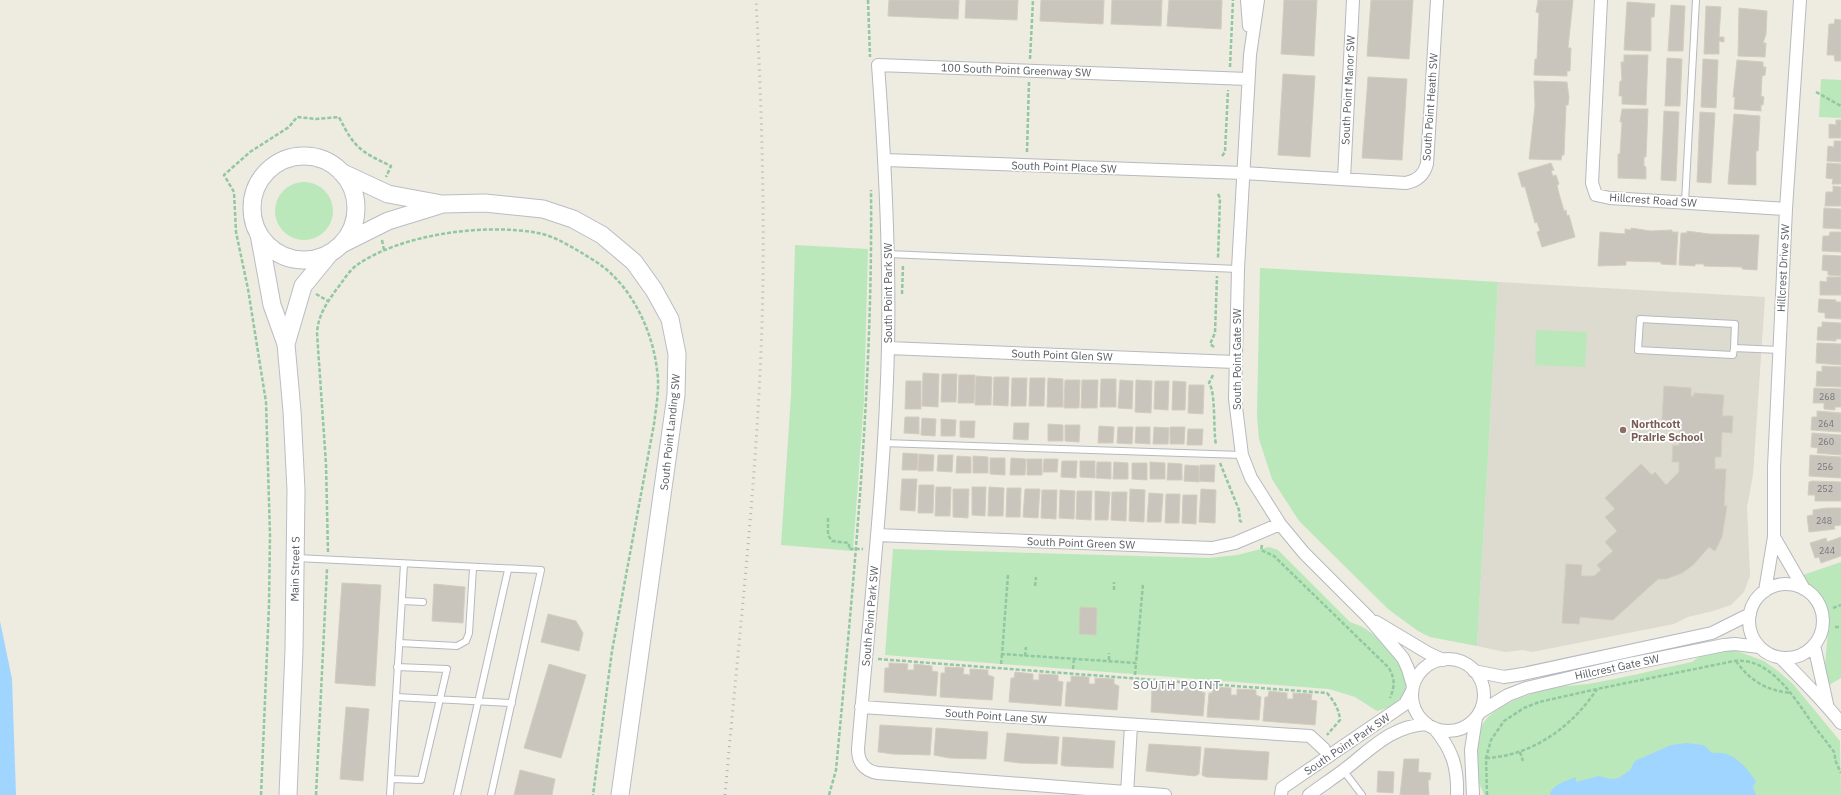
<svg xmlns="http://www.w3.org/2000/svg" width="1841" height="795" font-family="'IBM Plex Sans',sans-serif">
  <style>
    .education { fill: #dddacf }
    .green { fill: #bae8ba }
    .water { fill: #9fd5ff }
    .building { fill: #c9c5bd; stroke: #d3cdbe }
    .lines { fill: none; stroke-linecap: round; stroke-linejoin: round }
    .service-casing { stroke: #b6b9bf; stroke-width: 8 }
    .minor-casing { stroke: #b6b9bf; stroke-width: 14 }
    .secondary-casing { stroke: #b9bdc4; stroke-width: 19 }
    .path { stroke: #91c7a1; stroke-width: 2.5; stroke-dasharray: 4 2; stroke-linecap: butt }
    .service { stroke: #fff; stroke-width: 6 }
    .minor { stroke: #fff; stroke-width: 12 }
    .secondary { stroke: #fff; stroke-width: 17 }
    .rail { stroke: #b3b4b4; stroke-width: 3; stroke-dasharray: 1 5; stroke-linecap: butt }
    .education-dot { fill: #8d6e63; stroke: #fff; stroke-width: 1.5 }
    .labels { text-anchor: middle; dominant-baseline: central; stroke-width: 3.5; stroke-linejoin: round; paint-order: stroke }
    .number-label { font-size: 9px; fill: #75787a }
    .street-label { font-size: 11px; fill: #595e63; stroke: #fff }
    .education-label { font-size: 11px; font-weight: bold; fill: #785e54; stroke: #fff; text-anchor: start }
    .neighbourhood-label { font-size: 12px; letter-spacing: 1px; fill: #6a7075; stroke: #fff }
  </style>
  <rect width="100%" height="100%" fill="#eeebe0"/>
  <path class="education" d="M1498 282 1765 297 1753 475 1747 507 1750 576 1744 592 1731 605 1713 611 1688 617 1674 624 1532 652 1523 650 1505 652 1477 646Z"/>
  <path class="green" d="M1821 79 1841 80V118L1819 117Z
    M275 211a29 29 0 1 1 58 0a29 29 0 1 1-58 0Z
    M795 245 868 249 864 400 853 551 781 545 791 395Z
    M1260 268 1498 282 1477 646 1430 637 1418 631 1388 609 1299 521 1272 479 1259 439 1257 416Z
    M1536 330 1587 332 1585 367 1535 365Z
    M1269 547 1278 550 1350 622C1354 624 1360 625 1364 628 1383 639 1426 683 1397 704 1392 707 1383 709 1377 711L1355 697 1329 689 885 655 893 549 1209 558 1237 555Z
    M1841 562V678L1829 685 1825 666 1829 618 1824 606 1817 596 1800 576Z
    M1734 650 1764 661 1778 671 1793 684 1840 741 1841 795H1484C1483 790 1479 786 1479 781 1476 764 1475 746 1480 730 1489 703 1542 689 1567 686 1574 685 1581 685 1588 684 1623 678 1658 669 1692 662L1703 654Z"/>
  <path class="water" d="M0 621 12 679 16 795H0Z
    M1686 743 1704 745 1712 753C1733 750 1745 766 1756 781L1753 787 1756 795H1550C1552 784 1567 781 1576 777V782L1599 776 1610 779 1619 778 1630 770 1635 761 1671 745Z"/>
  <path class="building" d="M889 0H959L958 19 888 16Z
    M966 0H1018L1017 20 965 18Z
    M1041 0H1104L1103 24 1040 21Z
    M1112 0H1162L1161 26 1111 24Z
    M1169 0H1222L1221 29 1167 26Z
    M1284 0H1317L1314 56 1281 54Z
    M1371 0H1413L1409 59 1367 56Z
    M1538 0H1573L1568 48H1571L1570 71H1567V76L1534 75 1535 59H1537L1539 13 1536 12Z
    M1627 2 1655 4 1654 17H1651V51L1624 50Z
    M1671 5 1685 6 1683 51H1668Z
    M1706 6 1721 7 1719 37H1724V42L1719 41V54H1704Z
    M1739 8 1767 11 1766 34 1763 43H1766L1765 57 1738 56Z
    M1835 19 1841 20V61H1835L1834 55H1827L1829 24H1834Z
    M1624 55H1648L1646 105 1622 104V96H1619L1620 81H1622L1621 62H1624Z
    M1667 58 1682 59 1680 106H1665Z
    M1703 59 1718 60 1716 108 1701 107Z
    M1737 60 1763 62V67H1766L1765 75 1762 76 1761 96 1764 97 1763 105H1761V111L1734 109 1735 97H1733Z
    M1283 74 1315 76 1310 157 1278 155Z
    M1368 77 1407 79 1402 160 1362 158Z
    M1534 81 1567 82 1569 98 1568 105H1566L1564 155H1562L1561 160 1529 159 1535 106Z
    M1622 109H1648L1646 157H1644V166L1646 167V179L1618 178V154H1620L1622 122H1620Z
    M1664 111 1679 112 1676 181 1661 180Z
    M1700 112 1715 113 1711 183 1697 182Z
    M1734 114 1760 116 1758 151H1756V185L1728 184Z
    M1836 120H1841V138H1829V124L1836 125Z
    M1834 141H1841V162L1827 161 1828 146 1834 147Z
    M1551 163 1554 170 1551 171 1553 176 1556 175 1559 184 1557 185 1558 190 1564 211 1566 210 1567 216 1569 215 1575 237 1542 247 1537 232 1540 231 1537 222 1535 223 1525 187H1522L1518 173Z
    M1827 163 1841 164V184H1832L1833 179 1826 178Z
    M1833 186 1841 187V206H1825L1826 192H1833Z
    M1824 208 1841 209V229L1823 228Z
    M1631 228 1650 231 1672 230V232H1678L1676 265 1661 264V262L1626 261V265L1598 266 1600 232 1625 234V229L1631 230Z
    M1687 231 1709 234 1759 235 1757 270 1742 269V267L1704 266V264H1695V266L1679 265 1681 233H1687Z
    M1830 232H1841V252L1822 251 1823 236H1829Z
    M1823 255 1841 256V276L1828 275V271L1822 270Z
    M1827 277H1841V295H1820V281L1827 282Z
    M1819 299 1836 300V302H1841V319L1825 318V313L1818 312Z
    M1822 322 1841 323V339H1836V341L1817 340 1818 327H1822Z
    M1817 343 1841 344V365L1816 363Z
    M1822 366 1841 367V387L1816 386 1817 371 1822 372Z
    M923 373 939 374 938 407 922 406Z
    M942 374H957L956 402H941Z
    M959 375H975L974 403H958Z
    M976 376 992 377 991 405H975Z
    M994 377H1009L1008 406 993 405Z
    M1012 378H1027L1026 406H1011Z
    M1030 378H1045L1044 406H1029Z
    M1048 378 1063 379V407H1047Z
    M1101 379H1116V407H1100Z
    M1065 380H1080L1079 408H1064Z
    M1082 380H1098L1097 408H1081Z
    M1120 380 1133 381 1132 409 1118 408Z
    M1136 380 1152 381 1151 413 1135 412Z
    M906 381H921V409H905Z
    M1155 381H1169L1168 410 1154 409Z
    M1173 381 1186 382 1185 410H1172Z
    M1189 385H1204L1203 414 1188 413Z
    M1664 386 1691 388V396H1694V393L1724 395 1722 416H1733L1732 433 1722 432 1721 457H1715V469H1726L1724 506H1727L1722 537 1715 551 1709 547 1693 565 1682 573 1666 579H1658L1613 620 1580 617 1579 624 1562 623 1566 564 1582 565 1581 576H1594L1601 570 1597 565 1613 551 1605 542 1617 531 1605 517 1615 509 1605 498 1641 464 1652 475 1655 472 1666 485 1679 472V462H1672L1673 445 1679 446 1680 421 1662 420Z
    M1814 388 1841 389V407H1835V410L1824 409V403H1813Z
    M1817 411 1841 413V432L1811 430 1812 417H1817Z
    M905 417H919V434L904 433Z
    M922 418 936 419 935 436 921 435Z
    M941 419 956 420 955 436H941Z
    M960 421H975L974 438 960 437Z
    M1014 423H1029L1028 440 1013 439Z
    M1048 424 1063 425V441H1048Z
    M1065 425H1080L1079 442 1065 441Z
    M1099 426 1114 427 1113 443H1098Z
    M1118 427H1133L1132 444 1117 443Z
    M1136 427H1150V444L1135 443Z
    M1154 427 1169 428 1168 444H1153Z
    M1170 427H1185L1184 444H1170Z
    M1188 429H1203L1202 445H1187Z
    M1812 433 1841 435V455L1817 453 1818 448 1811 447Z
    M903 453 918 454 917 470H902Z
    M919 454 934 455 933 471H918Z
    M938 455H953L952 472 937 471Z
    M1810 455 1841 457V478L1809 476Z
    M957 456 971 457V473H956Z
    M973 456 988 457V473H973Z
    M990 458H1005V475L990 474Z
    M1011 458 1026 459 1025 475H1010Z
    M1027 459H1042V475H1027Z
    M1044 459H1058L1057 472H1043Z
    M1062 461H1077L1076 478 1061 477Z
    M1080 461H1095V478L1080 477Z
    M1097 462H1111V479L1096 478Z
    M1114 462 1128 463V479H1113Z
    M1150 462 1165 463V479H1150Z
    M1132 463H1147V480L1132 479Z
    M1168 463 1182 464V480H1167Z
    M1185 465 1199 466V482L1184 481Z
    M1200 465H1215L1214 482 1199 481Z
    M902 479H917L915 511 900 510Z
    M1812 481 1841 482V501H1815V495H1808L1809 482Z
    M919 485H934L933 513H918Z
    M936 487H951L950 516H935Z
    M972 487H986L985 516 972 515Z
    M989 487 1004 488 1003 516H988Z
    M1007 488H1021L1020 517H1006Z
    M953 489H969L968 518 953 517Z
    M1025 489H1040L1038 518 1023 517Z
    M1130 489 1145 490 1144 522 1129 521Z
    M1201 489 1216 490 1215 523 1199 522Z
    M1042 490H1057L1056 519 1041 518Z
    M1060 490 1075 491 1074 519 1059 518Z
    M1077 491H1092L1091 520 1076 519Z
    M1095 491 1110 492 1108 520H1095Z
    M1112 492H1127L1126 521 1111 520Z
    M1149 493 1163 494 1161 522H1147Z
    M1166 494H1180L1179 523H1165Z
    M1183 495H1197L1196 524 1182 523Z
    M1826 508H1841V525L1834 526 1835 529 1809 532 1807 516 1813 515V510Z
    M1841 537V556L1821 563 1819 557 1815 558 1810 543 1826 538 1827 542Z
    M342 583 381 585 375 686 335 683Z
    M434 584 465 587 463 623 432 621Z
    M1080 607 1097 608 1096 635 1079 634Z
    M548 614 576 621 583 633 579 651 541 642Z
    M889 663 908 664 907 670H914V664L932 666V671L938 672 936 696 884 692 885 668H889Z
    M549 664 586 675 561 758 524 748Z
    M945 667 964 668 963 674 970 675V669L988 670V675L994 677 992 700 940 697 941 673H945Z
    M1015 672 1033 674V680H1039V674L1058 675V681L1063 682 1061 706 1009 702 1011 678H1014Z
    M1071 676 1089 677V684H1095V678L1114 679V684L1119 686 1117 710 1065 706 1067 682H1071Z
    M1156 683 1175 684 1174 690 1181 691V684L1200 686 1199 691 1205 693 1203 716 1151 712 1152 688 1156 689Z
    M1213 687 1231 688V695H1237V689L1256 690V695L1261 697 1259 720 1207 717 1209 693H1212Z
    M1269 691 1287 693V699H1293V693L1312 694 1311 700 1317 701 1315 725 1263 721 1265 697H1268Z
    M346 707 369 709 363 781 340 779Z
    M880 725 932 728 930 755 893 754 878 752Z
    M936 728 988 732 986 759 949 758 934 755Z
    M1007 733 1059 737 1057 764 1019 763 1004 761Z
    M1063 737 1115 741 1113 768 1064 766 1061 765Z
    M1149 744 1201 747 1199 774 1195 776 1146 771Z
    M1205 748 1269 752 1267 780 1206 777 1202 775Z
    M1404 759H1419L1418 772 1431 773 1430 780H1428L1429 795H1400Z
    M520 770 555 779 552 795H514Z
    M1378 771 1394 772 1393 793 1377 792Z"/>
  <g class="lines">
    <g class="service-casing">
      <path id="service" d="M1685 202 1696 0
        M888 254 1238 269
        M1734 348 1733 355 1638 350 1640 319 1735 324 1734 348 1780 350
        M883 443 1242 455
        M297 558 541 570 491 795
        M402 601 423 602
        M399 643 457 646 466 641 469 633 473 568
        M396 697 404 564
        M1343 770 1362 795
        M391 779 421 780 447 669 397 667
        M390 795 396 697 512 703
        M457 795 508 570"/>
    </g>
    <g class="minor-casing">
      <path id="minor" d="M1247 0 1249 26
        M1258 0 1250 55 1238 269 1235 399 1242 455 1251 478 1280 524 1304 553 1368 617 1403 658 1408 669 1413 686
        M1601 0 1592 183 1596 195 1610 198 1786 209
        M885 160 1243 173 1406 183C1417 181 1424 175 1427 164L1437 0
        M1344 179 1353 0
        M888 348 1235 362
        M877 535 1212 548 1235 543 1280 524
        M1774 537 1804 589
        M1749 621a37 37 0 1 1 74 0a37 37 0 1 1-74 0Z
        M1765 591 1774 537V467L1786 209 1800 0
        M1376 622 1428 653 1443 660
        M1814 645 1827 704
        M1781 658C1802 680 1823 700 1841 723
        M1412 695a36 36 0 1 1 72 0a36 36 0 1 1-72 0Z
        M1474 671 1504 677 1523 674 1712 633 1750 614
        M861 707 1310 736 1324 749
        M1480 712 1508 695 1526 688 1615 667 1724 645 1735 644 1759 647
        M1434 728C1452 749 1458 767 1457 795
        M1127 795 1131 725
        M1165 795 878 773C864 771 858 762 858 749 869 615 885 481 888 347 890 253 885 159 878 65L1248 79
        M1281 795 1282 788 1405 704 1412 691
        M1309 795C1320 787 1333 778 1344 770 1371 749 1391 726 1427 724
        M1473 795 1471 750 1476 718"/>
    </g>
    <g class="secondary-casing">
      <path id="secondary" d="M252 208a52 52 0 1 1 104 0a52 52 0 1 1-104 0Z
        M341 172 388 194 442 204 485 203 543 209 573 219 602 235 634 262 654 290 670 319 677 354 676 395 620 795
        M259 234 272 305 286 344 292 411 296 490 294 650 288 795
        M342 244 388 221 440 205
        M286 344 303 286 330 253"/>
    </g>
    <path class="path" d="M868 0 870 57
      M1030 59 1033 0
      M1230 67 1233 0
      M1816 92 1841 106
      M1027 152 1029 82
      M1222 156 1225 152 1228 90
      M1218 194 1220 198 1218 259
      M382 240 384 250
      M316 294 328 301
      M902 294 903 265
      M1214 347 1210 344 1215 333 1217 276
      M1213 375 1209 383C1216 393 1213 429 1216 445
      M1220 463 1239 510 1240 521 1242 522
      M828 518V535L832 541 849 543V549H863
      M1262 545 1261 550 1274 556 1389 668C1395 679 1395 686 1390 698
      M328 552 326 464 317 333C318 316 326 304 336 290 342 283 349 270 357 265 401 234 485 223 538 233 554 236 568 245 582 253 588 257 596 261 602 266 633 289 653 333 657 370 660 388 656 407 654 424L612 651 593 795
      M1008 575 1002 654 1136 663 1143 584
      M1035 586 1036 577
      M1114 590V582
      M1833 608 1841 605
      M1835 627H1841
      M1025 656 1026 647
      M878 659 1327 693C1334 701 1339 709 1340 720L1327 735
      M1109 660V653
      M1736 661C1750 681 1766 690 1790 693
      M1001 664 1002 654
      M1073 669 1074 658
      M1135 675 1136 663
      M1520 752 1523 761
      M1486 758C1532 756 1572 727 1597 689
      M261 795 269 605 270 535 266 402 248 289 236 232 234 192 224 175 250 152 289 127 297 117 316 119 339 117C355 149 360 151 391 166L386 177
      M316 795 327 569
      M829 795 836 770C854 577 873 384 871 190
      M1487 795 1486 758 1491 740 1504 721 1524 708 1539 702 1597 689 1734 661C1770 657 1794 697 1812 723 1819 733 1827 742 1834 752L1836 762 1841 773"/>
    <use href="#service" class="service"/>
    <use href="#minor" class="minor"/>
    <use href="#secondary" class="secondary"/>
    <path class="rail" d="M725 795C740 622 761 449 763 276 764 184 761 92 756 0"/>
  </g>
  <circle class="education-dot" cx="1623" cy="430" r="4"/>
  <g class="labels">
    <g class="number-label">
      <text x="1827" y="396">268</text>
      <text x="1826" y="423">264</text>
      <text x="1826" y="441">260</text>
      <text x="1825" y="466">256</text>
      <text x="1825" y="488">252</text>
      <text x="1824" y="520">248</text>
      <text x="1827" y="550">244</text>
    </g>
    <g class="street-label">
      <text transform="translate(1016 70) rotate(2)">100 South Point Greenway SW</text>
      <text transform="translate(1348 90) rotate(-87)">South Point Manor SW</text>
      <text transform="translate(1430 107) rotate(-86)">South Point Heath SW</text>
      <text transform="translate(1064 167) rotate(2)">South Point Place SW</text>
      <text transform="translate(1653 200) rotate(4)">Hillcrest Road SW</text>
      <text transform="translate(1783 268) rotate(-87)">Hillcrest Drive SW</text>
      <text transform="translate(888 293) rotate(-90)">South Point Park SW</text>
      <text transform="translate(1062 355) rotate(2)">South Point Glen SW</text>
      <text transform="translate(1237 359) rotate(-90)">South Point Gate SW</text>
      <text transform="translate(670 432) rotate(-84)">South Point Landing SW</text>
      <text transform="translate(1081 543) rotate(2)">South Point Green SW</text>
      <text transform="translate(295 569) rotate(-89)">Main Street S</text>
      <text transform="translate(870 616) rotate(-85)">South Point Park SW</text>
      <text transform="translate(1617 667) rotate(-12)">Hillcrest Gate SW</text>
      <text transform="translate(996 716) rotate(4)">South Point Lane SW</text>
      <text transform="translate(1347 744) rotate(-34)">South Point Park SW</text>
    </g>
    <g class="education-label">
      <text x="1631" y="424">Northcott<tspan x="1631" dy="13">Prairie School</tspan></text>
    </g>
    <g class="neighbourhood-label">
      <text x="1177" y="684">SOUTH POINT</text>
    </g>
  </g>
</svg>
